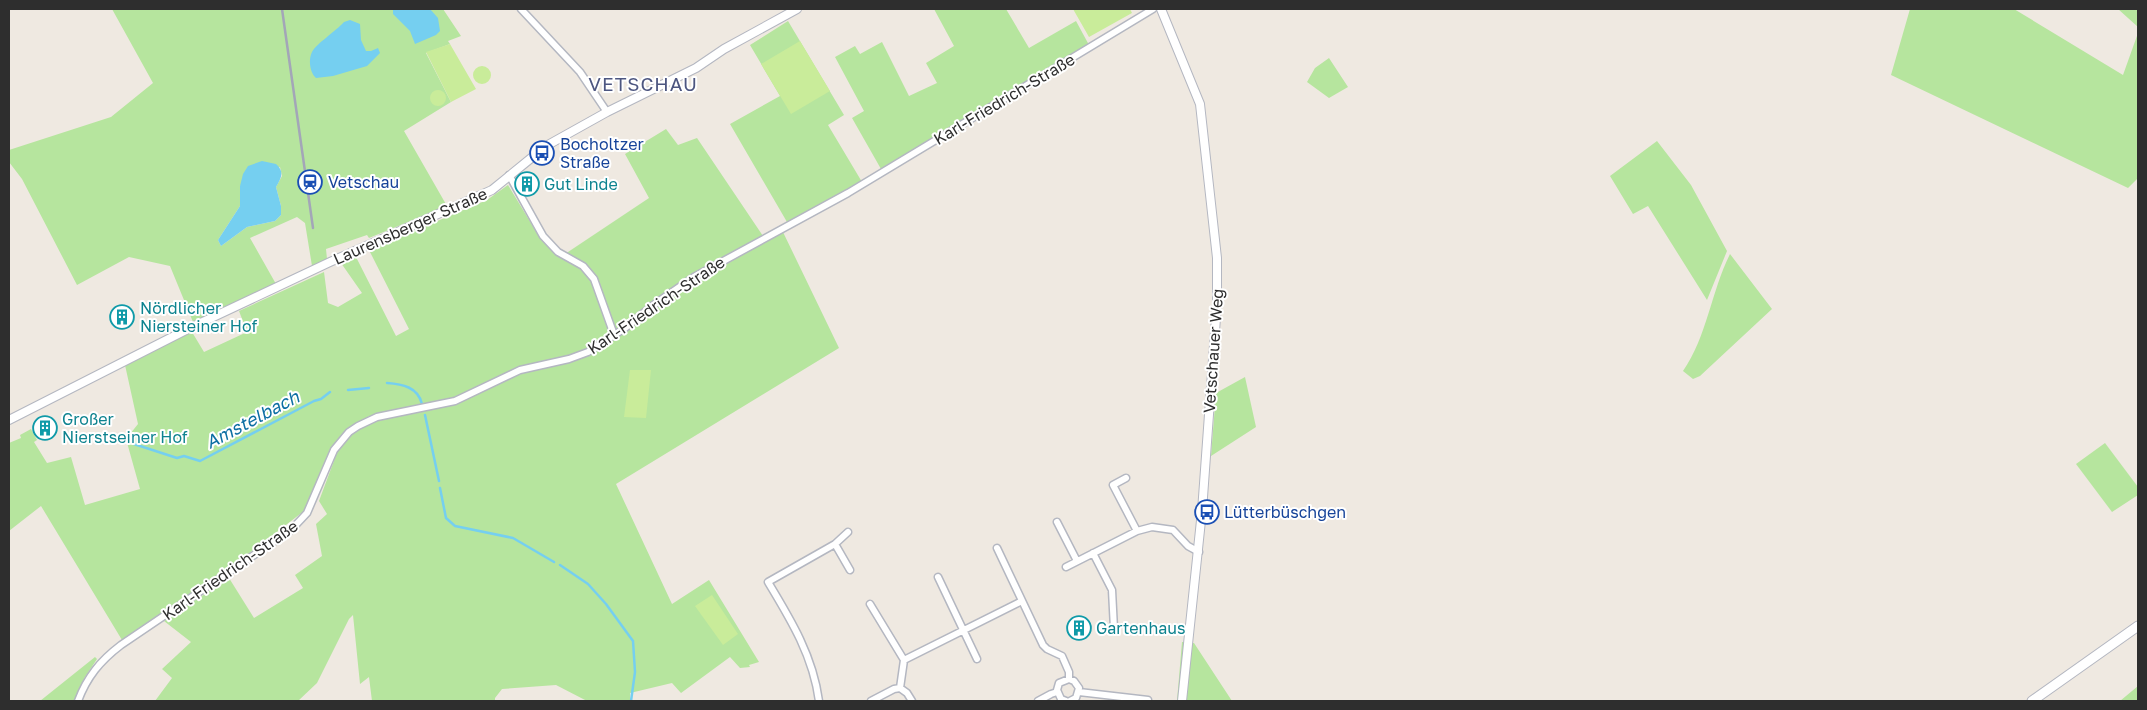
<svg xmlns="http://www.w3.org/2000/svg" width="2147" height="710" font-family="'Golos Text',sans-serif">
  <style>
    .green { fill: #b6e59e; fill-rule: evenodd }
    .pitch { fill: #c9ec9a }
    .water { fill: #75cff0 }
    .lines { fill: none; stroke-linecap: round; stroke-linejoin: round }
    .stream { stroke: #75cff0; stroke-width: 2.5 }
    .minor-casing { stroke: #b4b7c1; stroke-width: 9 }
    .tertiary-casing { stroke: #b4b7c1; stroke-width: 10 }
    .secondary-casing { stroke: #b4b7c1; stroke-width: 11 }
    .minor { stroke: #fff; stroke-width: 6 }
    .tertiary { stroke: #fff; stroke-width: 8 }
    .secondary { stroke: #fff; stroke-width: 9 }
    .rail { stroke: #a3a6b8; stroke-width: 2.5 }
    .labels { text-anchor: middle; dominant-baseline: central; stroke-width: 4; stroke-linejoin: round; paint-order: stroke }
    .street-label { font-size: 16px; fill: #2e2e2e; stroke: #fff }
    .transit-label { font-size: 16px; fill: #164399; stroke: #fff; text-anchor: start }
    .culture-label { font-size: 16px; fill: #0d838f; stroke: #fff; text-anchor: start }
    .water-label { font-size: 18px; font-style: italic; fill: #0d6fa3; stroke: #fff }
    .quarter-label { font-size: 19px; letter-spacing: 1px; fill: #4d5680; stroke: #fff }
  </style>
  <rect width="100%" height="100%" fill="#efe9e1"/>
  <path class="green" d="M112 9H443L461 36 448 41 450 44 426 53 451 102 404 131 447 206 369 238 367 235 326 249 327 259 312 266 305 223 297 217 250 238 276 284 193 322 170 266 129 257 77 285 22 179 9 162V150L111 117 153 83ZM280 167 282 176 276 187 281 206V215L275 221 247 227 221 246 218 240 240 206V186Z
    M934 9H1006L1029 48 1076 21 1089 45 881 169 852 118 864 111 835 57 855 46 860 54 882 42 909 96 937 83 926 63 954 46Z
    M1910 9H2014L2123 75 2138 33V178L2128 188 1891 75Z
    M2118 9H2138V27Z
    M788 21 844 115 828 125 862 182 787 222 730 124 780 96 750 45Z
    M1329 58 1348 87 1329 98 1307 82 1315 68Z
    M666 129 678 145 697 138 765 239 782 230 839 348 616 484 672 604 709 580 759 662 749 665 750 667 740 668 730 657 681 693 672 683 630 693V701H587L556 685 502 689 495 698V701H372L369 677 360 684 353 615 349 619 317 683 298 701H155L172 678 162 669 191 642 164 621 229 578 254 618 303 588 295 575 322 556 316 524 327 514 319 501 338 450 351 434 372 420 369 416 332 448 304 511 222 574 122 640 41 506 9 531V443L21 438 20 435 31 429 37 440 34 442 47 463 71 457 85 505 140 489 126 439 138 424 125 365 192 332 204 352 247 332 239 311 324 272 328 303 338 307 362 293 341 263 356 257 396 336 409 329 369 250 487 200 508 185 537 233 556 253 568 252 649 198 625 154Z
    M1657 141 1691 185 1727 251 1707 300 1648 206 1633 214 1610 176Z
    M1730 254 1772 309 1700 376 1693 379 1683 371C1707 337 1711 292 1730 254Z
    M1245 377 1256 427 1211 456 1216 393Z
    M2105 443 2138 487V495L2112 512 2076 464Z
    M1182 642 1194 643 1232 701H1177Z
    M95 657 97 659 85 677 74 701H40Z
    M2138 686V701H2120Z"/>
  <path class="pitch" d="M1073 9H1130L1132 13 1089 37Z
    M800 41 830 91 791 114 761 64Z
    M450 44 476 89 451 102 426 52Z
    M473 75a9 9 0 1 1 18 0a9 9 0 1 1-18 0Z
    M430 98a8 8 0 1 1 16 0a8 8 0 1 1-16 0Z
    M630 370H651L646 418 624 417Z
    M712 595 738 634 723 645 695 606Z"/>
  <path class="water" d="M393 9H430L438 18 440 31 436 35 415 44 410 31 393 14Z
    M350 20 360 24 361 40 366 51H371L378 48 380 53 367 66 333 76 316 78C310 73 308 60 312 52 316 44 336 31 344 22Z
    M262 161 276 164C285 172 281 178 276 187L281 206V215L275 221 247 227 221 246 218 240 240 206V186L243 174 248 166Z"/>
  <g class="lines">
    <path class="stream" d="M387 383C402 384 418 387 422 404
      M348 390 369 388
      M425 415 439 481
      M128 439 134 444 177 458 184 456 200 461 314 401 321 399 330 392
      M440 488 446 518 455 526 513 538 554 562
      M560 565 588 584 606 604 633 641 635 672 631 701"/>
    <g class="minor-casing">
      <path id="minor" d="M521 9 580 72 607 112
        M509 175 543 236 558 252 583 266 594 279 614 335
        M1126 478 1113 485 1137 531
        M1057 522 1077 561
        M835 544 850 570
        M997 548 1043 645 1047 649 1062 656 1069 672V679
        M1093 553 1112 590 1114 629
        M1066 567 1137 531 1152 527 1173 530 1188 546 1199 552
        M938 577 977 659
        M870 604 904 660 900 688
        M904 660 1022 601
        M1079 692 1148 700
        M78 701C87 677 100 661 121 645L291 530 307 513 334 450 349 432 358 426 377 417 455 401 520 370 569 359 588 352 625 328 652 306 694 277 848 193 1153 9
        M819 701C813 656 791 620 768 582L835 544 848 532
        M871 701 894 689 900 688 907 693 912 701
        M1038 701 1051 694 1057 692
        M1066 701 1061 699 1057 690 1059 683 1069 679 1074 681 1079 688 1076 698 1070 701"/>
    </g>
    <g class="tertiary-casing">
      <path id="tertiary" d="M1161 9 1200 104 1217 258V304L1202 511 1182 701
        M9 420 192 327 330 262 492 190 546 146 607 112 696 68 724 49 797 9"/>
    </g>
    <g class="secondary-casing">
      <path id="secondary" d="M2032 701 2138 626"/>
    </g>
    <use href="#minor" class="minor"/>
    <use href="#tertiary" class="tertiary"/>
    <use href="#secondary" class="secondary"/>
    <path class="rail" d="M282 9 313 228"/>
  </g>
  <defs>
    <g id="bus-ring" transform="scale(1.25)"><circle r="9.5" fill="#fff" stroke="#1a4fb4" stroke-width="1.5"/><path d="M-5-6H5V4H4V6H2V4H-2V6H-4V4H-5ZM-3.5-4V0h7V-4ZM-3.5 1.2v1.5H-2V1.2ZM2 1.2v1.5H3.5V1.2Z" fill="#1a4fb4"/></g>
    <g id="station-ring" transform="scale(1.25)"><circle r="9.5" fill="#fff" stroke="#1a4fb4" stroke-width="1.5"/><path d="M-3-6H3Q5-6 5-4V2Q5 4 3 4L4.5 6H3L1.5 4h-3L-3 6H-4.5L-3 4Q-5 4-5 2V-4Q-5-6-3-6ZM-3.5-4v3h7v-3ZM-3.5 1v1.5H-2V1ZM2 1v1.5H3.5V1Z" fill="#1a4fb4"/></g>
    <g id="building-ring" transform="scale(1.25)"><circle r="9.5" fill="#fff" stroke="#0f9aa8" stroke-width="1.5"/><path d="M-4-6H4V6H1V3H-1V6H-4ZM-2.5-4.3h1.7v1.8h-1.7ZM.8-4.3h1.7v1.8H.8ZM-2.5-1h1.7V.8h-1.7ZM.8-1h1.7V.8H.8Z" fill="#0f9aa8"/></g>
  </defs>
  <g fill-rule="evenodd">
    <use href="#bus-ring" x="542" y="153"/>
    <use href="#station-ring" x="310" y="182"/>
    <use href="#building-ring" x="527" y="184"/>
    <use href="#building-ring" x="122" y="317"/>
    <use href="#building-ring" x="45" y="428"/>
    <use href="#bus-ring" x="1207" y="512"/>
    <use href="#building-ring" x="1079" y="628"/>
  </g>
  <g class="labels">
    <g class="street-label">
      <text transform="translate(1004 99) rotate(-31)">Karl-Friedrich-Straße</text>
      <text transform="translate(410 226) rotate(-24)">Laurensberger Straße</text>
      <text transform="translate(656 305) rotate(-34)">Karl-Friedrich-Straße</text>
      <text transform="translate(1213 351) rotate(-86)">Vetschauer Weg</text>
      <text transform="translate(230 570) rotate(-35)">Karl-Friedrich-Straße</text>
    </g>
    <g class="transit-label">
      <text x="560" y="144">Bocholtzer<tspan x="560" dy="18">Straße</tspan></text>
      <text x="328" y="182">Vetschau</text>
      <text x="1224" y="512">Lütterbüschgen</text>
    </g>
    <g class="culture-label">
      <text x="544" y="184">Gut Linde</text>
      <text x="140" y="308">Nördlicher<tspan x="140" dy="18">Niersteiner Hof</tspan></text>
      <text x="62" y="419">Großer<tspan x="62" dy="18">Nierstseiner Hof</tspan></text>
      <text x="1096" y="628">Gartenhaus</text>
    </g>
    <g class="water-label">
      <text transform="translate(252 419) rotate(-28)">Amstelbach</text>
    </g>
    <g class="quarter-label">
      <text x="643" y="83">VETSCHAU</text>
    </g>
  </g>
  <rect width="2147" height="710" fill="none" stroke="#2e2e2e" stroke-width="20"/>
</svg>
